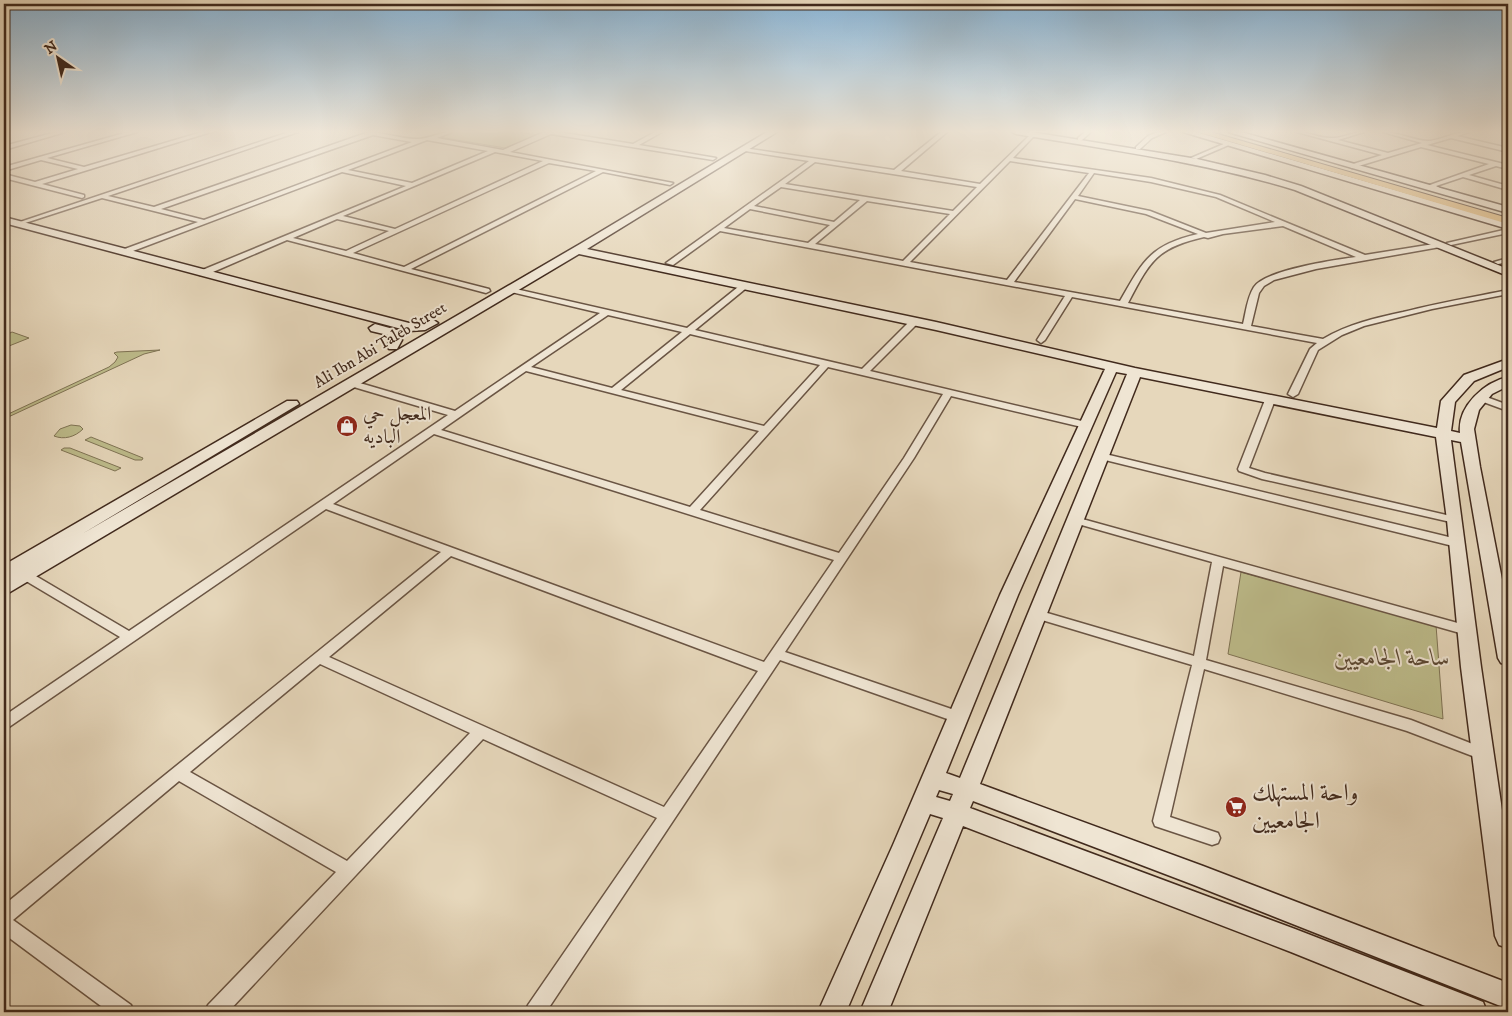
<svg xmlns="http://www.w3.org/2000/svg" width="1512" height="1016" font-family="'IM FELL DW Pica',Amiri,serif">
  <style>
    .green { fill: #bdbc8b; stroke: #7f7354 }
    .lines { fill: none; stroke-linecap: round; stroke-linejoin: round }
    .street-casing { stroke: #6a5544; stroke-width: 3 }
    .secondary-casing { stroke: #412a1d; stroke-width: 3 }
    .primary-casing { stroke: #412a1d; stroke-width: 2 }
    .street { fill: #efe5d3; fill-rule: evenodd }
    .secondary { fill: #efe5d3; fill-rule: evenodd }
    .primary { fill: #e3bc7e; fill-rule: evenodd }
    .labels { text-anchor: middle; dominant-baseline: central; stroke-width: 4; stroke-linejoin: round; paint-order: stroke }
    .far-street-label { font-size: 16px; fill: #412a1d; stroke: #efe5d3 }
    .poi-label { font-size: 20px; fill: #412a1d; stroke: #efe5d3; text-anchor: start }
    .near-park-label { font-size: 24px; font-style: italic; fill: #5a4733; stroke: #efe5d3 }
    .near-poi-label { font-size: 24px; fill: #412a1d; stroke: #efe5d3; text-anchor: start }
  </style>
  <rect width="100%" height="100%" fill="#e6d7bb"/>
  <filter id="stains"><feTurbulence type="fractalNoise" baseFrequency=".004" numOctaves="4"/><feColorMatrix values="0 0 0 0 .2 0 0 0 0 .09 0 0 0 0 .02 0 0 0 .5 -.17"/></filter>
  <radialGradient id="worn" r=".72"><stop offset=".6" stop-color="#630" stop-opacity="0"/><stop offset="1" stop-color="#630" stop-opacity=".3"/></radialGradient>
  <path class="green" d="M453 132H518L538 135 505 148 439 137Z
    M12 332 29 338 4 348V336Z
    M160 350 144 354 4 419V416L109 367 115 362 118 357 114 353 117 352Z
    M71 425 80 426 83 429C75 437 64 440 54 436L60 429Z
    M91 437 143 458 142 460H135L85 440Z
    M64 448H70L121 468 115 471 61 450Z
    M1241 572 1436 625 1443 719 1228 654Z"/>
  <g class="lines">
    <g class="street-casing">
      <path id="street" d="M56 132H65L4 150V146Z
        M128 132H137L47 158 84 167 202 132H211L42 184 84 195V197L82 198 4 178V174L35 182 78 169 41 160 4 171V167Z
        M289 132H298L108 196 154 207 366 133 365 132C383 132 400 139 417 139 429 139 440 132 452 132L437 138 503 150 544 132H558L633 144 655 132H662L639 145 716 158 713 160 551 134 510 152 673 183 670 185 603 172 411 269 489 289 490 291 486 293 287 240 206 275H200V271L406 186 342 172 125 254H122V250L198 222 102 198 19 225 14 224ZM373 135 412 142 204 220 161 209ZM427 140 488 151 412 183 348 170ZM495 152 543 161 395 229 343 216ZM549 163 596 171 404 267 353 253ZM337 219 389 231 346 251 293 238Z
        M941 132H947L901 171 980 184 1032 133 1034 136 1013 158 1151 178 1220 195 1365 255 1440 243 1444 245 1440 247 1316 269 1274 280 1264 286 1259 293 1251 326 1323 339C1348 324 1375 318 1403 312 1438 303 1473 297 1508 290V294L1432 309 1364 326 1342 335 1318 350 1298 394 1293 397 1288 394 1310 349 1317 343 1072 297 1045 340 1041 343 1037 340 1065 296 720 231 673 265 666 263 809 161 745 151 743 148 894 170ZM1010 161 1089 173 1007 280 910 262ZM815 162 977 187 953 211 785 184ZM1094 173 1151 182 1216 197 1275 222 1206 233 1150 211 1078 196ZM781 187 860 200 834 222 754 206ZM1075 199 1146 214 1198 234C1150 245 1143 261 1120 301L1014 282ZM867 201 950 214 903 261 815 244ZM750 209 830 225 808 243 724 228ZM1283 226 1356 257C1334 260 1266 270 1254 287 1247 298 1246 312 1243 324L1128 303C1150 261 1156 248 1204 237L1208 238 1223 234Z
        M1085 132H1091L1082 140H1078V138Z
        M1158 132H1166L1152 138 1140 149H1136V147L1148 136Z
        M1297 132C1309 132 1321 139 1333 138 1343 138 1353 132 1364 132L1338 140 1388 153 1422 143 1383 132C1398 132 1418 142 1430 141 1443 139 1455 132 1469 132L1457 136 1508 148V152L1451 138 1427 145 1508 165V169L1496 166 1469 175 1508 186V190L1463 177 1436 186 1447 192 1442 193 1427 186 1489 164 1421 147 1352 168 1349 166 1350 165 1382 155Z
        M1226 143 1231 144 1196 159 1191 158Z
        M1508 229V233L1451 245 1447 243Z
        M1508 258V262L1498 264 1494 262Z
        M743 283 750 285 695 330 862 369 912 319H918V323L870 371 1086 422 1091 425 1086 428 951 396 914 458 785 652 963 713 965 717 963 721 958 723 953 721 780 660 546 1012H525L528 1005 657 818 483 739 228 1012H205L208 1005 336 872 179 781 13 920 131 1005 133 1012H109L4 934V905L441 552 326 509 9 727 4 729V716L120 637 21 578 19 575 21 572H29L129 631 448 415 347 385V381H353L455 411 600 313 507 291V287L687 328ZM608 315 682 332 612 388 531 367ZM690 334 820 365 764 426 621 390ZM828 367 943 394 904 458 839 553 700 510ZM526 371 759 431 690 507 441 430ZM434 434 834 560 764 662 333 504ZM451 556 758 671 664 807 329 657ZM320 664 470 733 347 861 190 772Z
        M1481 395 1508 405V411L1478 400 1476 398Z
        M1270 397 1275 400 1249 468 1265 473 1455 517 1461 520 1455 523 1262 479 1239 471 1238 469 1265 400Z
        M1101 453 1457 539 1463 543 1457 547 1097 458 1096 456Z
        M1075 517 1472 627 1474 630 1472 633 1467 635 1223 566 1206 660 1411 720 1488 750 1491 754 1488 758 1483 760 1407 731 1204 669 1170 817 1218 833 1220 838 1218 843 1212 845 1155 826 1153 821 1192 665 1032 617 1031 614 1032 611 1037 610 1194 656 1212 562 1071 522 1069 520Z"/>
    </g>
    <g class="secondary-casing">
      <path id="secondary" d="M767 132H777L587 249 936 322 1135 368 1437 428 1441 401 1464 375 1508 359V367L1474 381 1455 402 1451 431 1460 433C1457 406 1485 382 1508 377V386L1492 394 1479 410 1474 429 1480 467 1508 610V665L1501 663 1498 658 1461 442 1451 440 1481 667 1508 851V948L1499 945 1495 936 1461 667 1447 520 1436 437 1140 377 980 784 1203 866 1508 983V1009L1194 885 973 801 970 808 1295 929 1473 998 1483 1002 1487 1012H1440L1291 952 963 826 888 1012H860L943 818 930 814 846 1012H818L893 845 1000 595 1105 369 936 330 579 254 10 592 4 594V580L8 578 4 579V565L287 401H297L299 404 82 534 580 244ZM1116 372 1127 374 960 778 946 773 1018 595ZM939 790 953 794 950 801 936 797Z
        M1012 132H1031L1197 159 1265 175 1301 186 1508 269V276L1295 190C1204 162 1110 150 1016 134Z
        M1183 132H1196L1508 223V229Z
        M1228 132H1241L1508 207V213Z
        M4 217 409 323H420L432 319 438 323 425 330 409 331 4 223Z
        M375 324 397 330 402 340 397 349H389L387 346 390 340 388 335 371 331 369 328Z"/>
    </g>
    <g class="primary-casing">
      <path id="primary" d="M1198 132H1211L1508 218V224Z"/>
    </g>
    <use href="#street" class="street"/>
    <use href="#secondary" class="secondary"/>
    <use href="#primary" class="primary"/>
  </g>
  <linearGradient id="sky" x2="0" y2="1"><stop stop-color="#8ab5d6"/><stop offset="0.48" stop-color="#f4ede0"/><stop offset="1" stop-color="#f4ede0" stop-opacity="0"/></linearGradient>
  <rect width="1512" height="274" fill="url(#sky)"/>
  <defs>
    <g id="shop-disc" transform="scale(1.125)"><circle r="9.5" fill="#8f2418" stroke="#efe5d3"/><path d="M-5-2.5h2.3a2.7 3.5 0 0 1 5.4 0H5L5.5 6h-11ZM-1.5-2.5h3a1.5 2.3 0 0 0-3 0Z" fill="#fff"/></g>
    <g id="supermarket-disc" transform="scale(1.125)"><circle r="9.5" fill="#8f2418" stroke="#efe5d3"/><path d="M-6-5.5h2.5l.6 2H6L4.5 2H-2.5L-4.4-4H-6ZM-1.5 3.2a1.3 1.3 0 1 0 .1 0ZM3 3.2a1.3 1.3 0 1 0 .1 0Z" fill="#fff"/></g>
  </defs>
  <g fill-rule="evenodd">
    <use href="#shop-disc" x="347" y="426"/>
    <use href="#supermarket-disc" x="1236" y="807"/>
  </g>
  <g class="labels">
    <g class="far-street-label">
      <text transform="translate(380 345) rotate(-31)">Ali Ibn Abi Taleb Street</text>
    </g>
    <g class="poi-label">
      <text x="363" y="414">المعجل حي<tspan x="363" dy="23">الباديه</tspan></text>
    </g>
    <g class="near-park-label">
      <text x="1392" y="658">ساحة الجامعيين</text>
    </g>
    <g class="near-poi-label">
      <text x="1252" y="793">واحة المستهلك<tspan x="1252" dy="28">الجامعيين</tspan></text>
    </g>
  </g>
  <rect width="1512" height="1016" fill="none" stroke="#e6d7bb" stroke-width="20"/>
  <rect x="5" y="5" width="1502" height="1006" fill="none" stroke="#412a1d" stroke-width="2.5"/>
  <rect x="10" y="10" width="1492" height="996" fill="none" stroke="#412a1d"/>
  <g transform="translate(58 58) rotate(326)" stroke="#efe5d3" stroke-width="4" paint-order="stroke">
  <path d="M0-4L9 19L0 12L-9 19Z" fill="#412a1d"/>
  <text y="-8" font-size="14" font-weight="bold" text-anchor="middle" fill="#412a1d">N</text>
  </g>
  <rect width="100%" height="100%" filter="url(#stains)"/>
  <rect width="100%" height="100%" fill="url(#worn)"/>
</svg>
